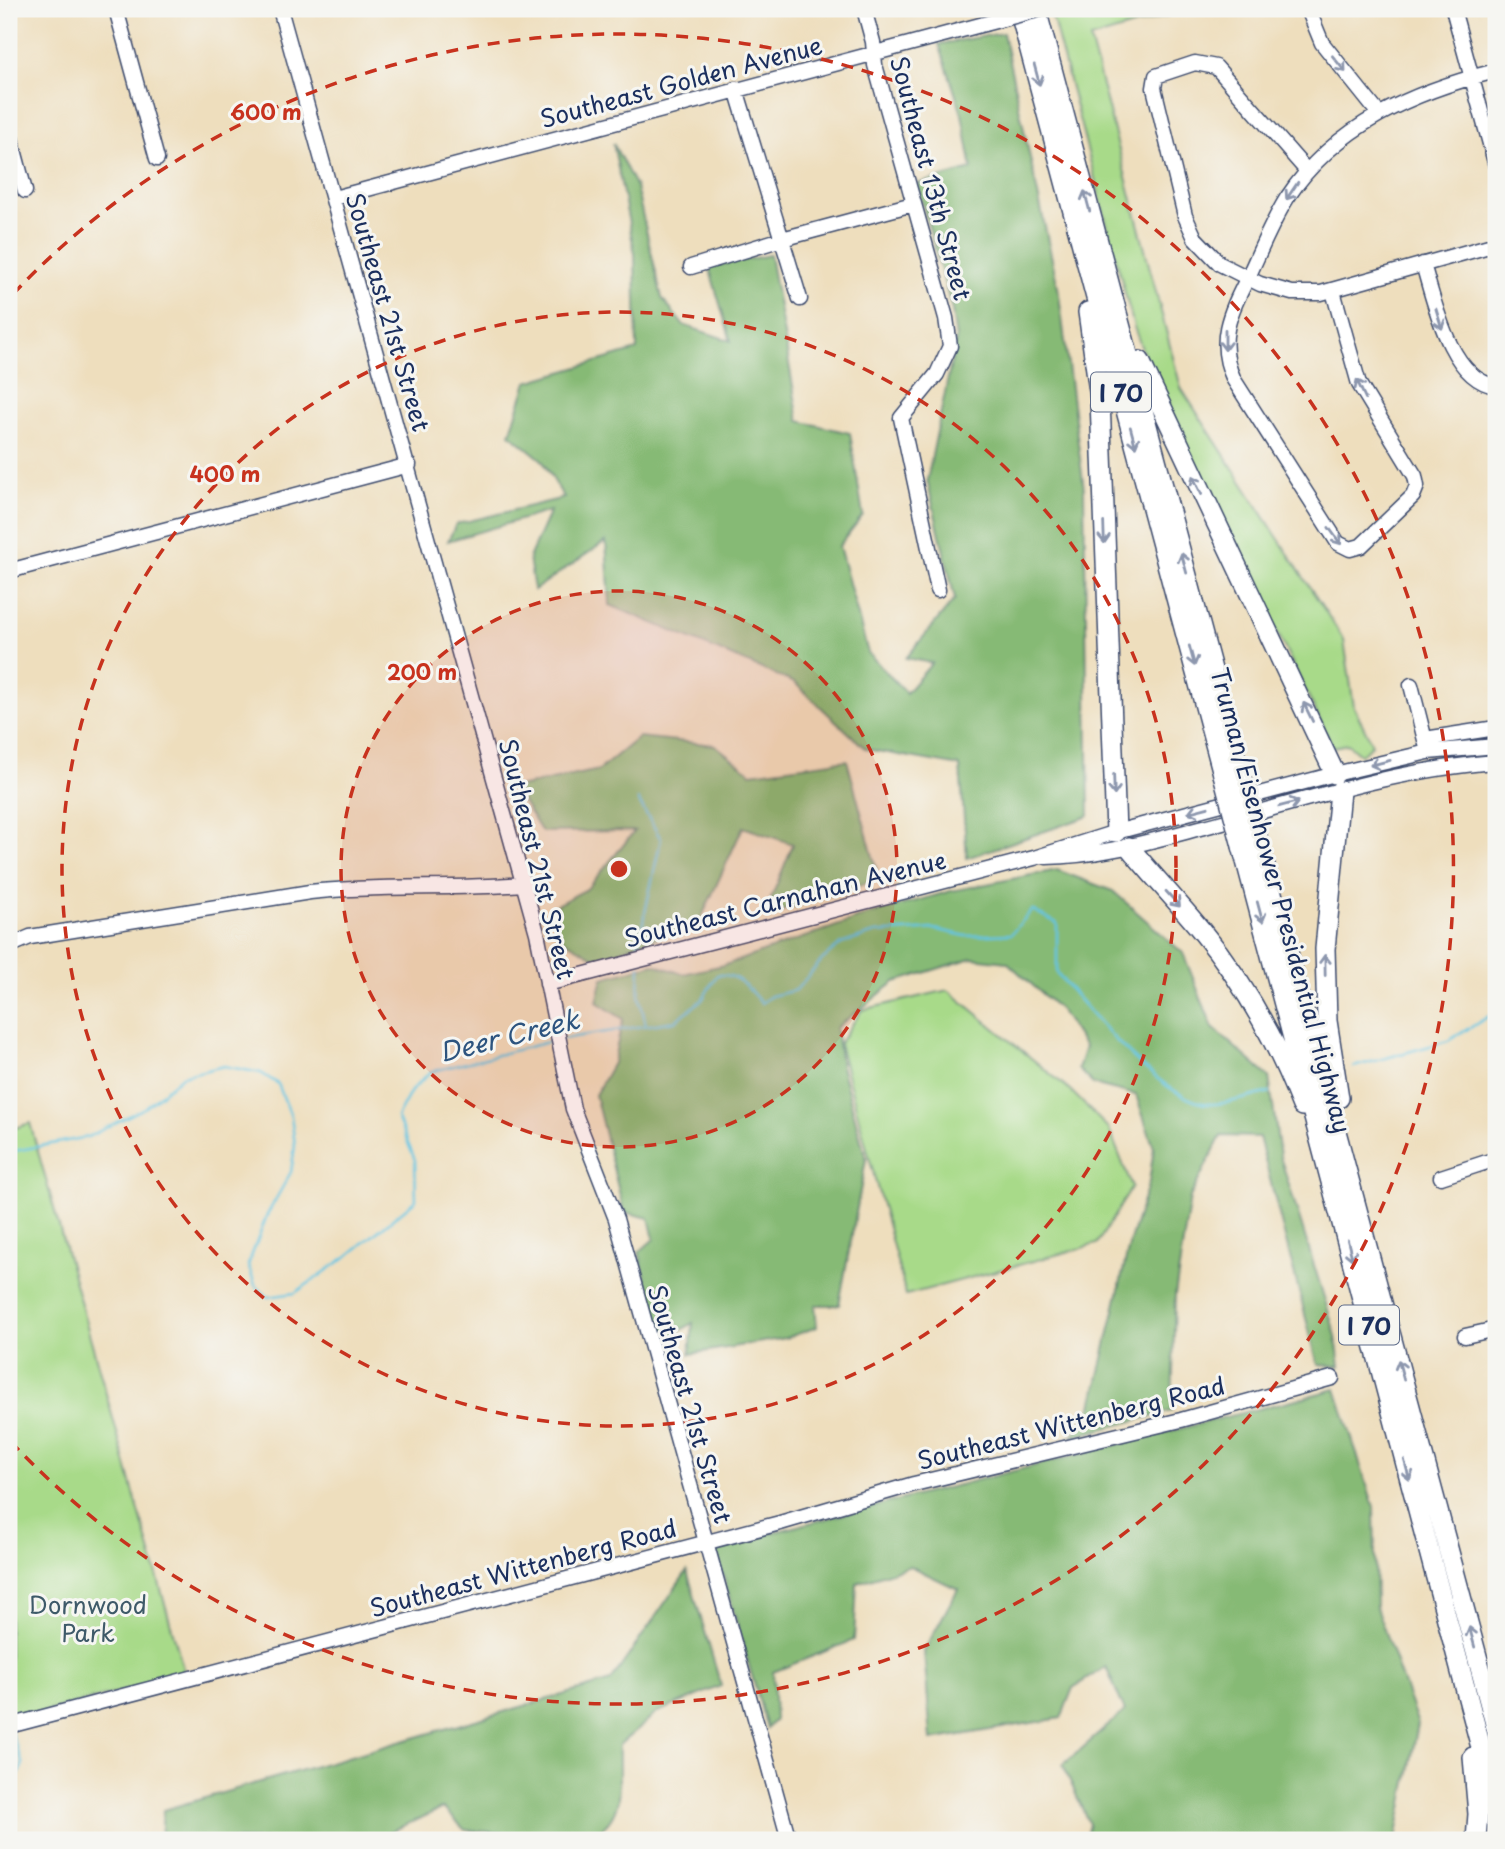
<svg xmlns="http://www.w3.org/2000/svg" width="1505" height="1849" font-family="'Playpen Sans',sans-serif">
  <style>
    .green { fill: #a8da89; stroke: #628474; stroke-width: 2 }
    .forest { fill: #86ba75; stroke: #50746a; stroke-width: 2 }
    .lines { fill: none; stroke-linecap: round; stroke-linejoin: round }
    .stream { stroke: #63c4e1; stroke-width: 2.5 }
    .minor-casing { stroke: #3b496c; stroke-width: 17 }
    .highway-casing { stroke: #3b496c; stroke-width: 22 }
    .minor { stroke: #fff; stroke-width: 14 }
    .highway { stroke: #fff; stroke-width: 19 }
    .minor-bridge-casing { stroke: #3b496c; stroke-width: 17; stroke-linecap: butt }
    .highway-bridge-casing { stroke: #3b496c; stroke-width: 22; stroke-linecap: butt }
    .minor-bridge { stroke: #fff; stroke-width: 14 }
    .highway-bridge { stroke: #fff; stroke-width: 19 }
    .oneway { stroke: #8d97ae }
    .ring { fill: none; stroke: #c8321e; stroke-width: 3.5; stroke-dasharray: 12 9 }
    .labels { text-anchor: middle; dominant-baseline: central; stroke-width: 6; stroke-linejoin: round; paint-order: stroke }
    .shield { fill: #f6f6f2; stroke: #5d6b8a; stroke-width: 2 }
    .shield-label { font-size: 23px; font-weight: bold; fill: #1b2f5e }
    .street-label { font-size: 24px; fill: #1b2f5e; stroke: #f6f6f2 }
    .park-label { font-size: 24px; fill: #3e5a69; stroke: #f6f6f2 }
    .water-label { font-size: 26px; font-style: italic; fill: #2d547f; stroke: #f6f6f2 }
    .centre { fill: #c8321e; stroke: #f6f6f2; stroke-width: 3.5 }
    .ring-label { font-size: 21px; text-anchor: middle; font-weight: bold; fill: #c8321e; stroke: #f6f6f2; stroke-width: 6; stroke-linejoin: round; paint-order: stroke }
  </style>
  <rect width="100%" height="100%" fill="#f6f6f2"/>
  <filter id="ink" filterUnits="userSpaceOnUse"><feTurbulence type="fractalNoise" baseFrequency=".0143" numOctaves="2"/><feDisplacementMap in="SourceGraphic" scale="14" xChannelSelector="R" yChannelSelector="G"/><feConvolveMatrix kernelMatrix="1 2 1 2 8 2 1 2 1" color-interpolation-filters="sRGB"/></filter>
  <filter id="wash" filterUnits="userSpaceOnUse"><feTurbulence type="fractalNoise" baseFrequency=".00686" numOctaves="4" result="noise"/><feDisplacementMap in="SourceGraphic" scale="28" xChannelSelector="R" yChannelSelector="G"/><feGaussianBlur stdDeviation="1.57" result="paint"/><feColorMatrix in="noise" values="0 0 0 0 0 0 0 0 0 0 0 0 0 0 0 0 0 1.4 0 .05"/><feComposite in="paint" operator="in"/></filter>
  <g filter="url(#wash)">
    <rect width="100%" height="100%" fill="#eedebd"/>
    <path class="green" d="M1077 9H1189L1090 39 1181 388 1344 640 1354 707 1372 744 1361 755 1348 744 1333 747 1150 371 1134 327 1052 16Z
      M948 990 1070 1090 1109 1129 1132 1187 1097 1244 906 1295 839 1044 862 1010Z
      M30 1123 185 1675 9 1721V1130Z"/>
    <path class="forest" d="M1003 33 1058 287 1084 489 1089 816 967 858 960 766 866 749 795 683 610 605 606 541 534 590 529 558 550 511 448 541 456 524 564 498 542 460 510 434 527 382 637 350 635 254 613 143 636 187 662 298 683 325 731 341 709 267 770 255 799 421 850 433 863 515 839 546 868 653 906 693 932 663 906 658 955 599 927 480 956 339 952 310 917 184 972 169 962 114 939 44Z
      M639 737 715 745 751 773 847 760 879 879 772 914 770 901 793 844 743 827 699 923 597 959 557 936 554 906 587 889 635 831 542 832 514 788 599 770Z
      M1057 870 1113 891 1183 953 1213 1028 1269 1077 1280 1156 1336 1336 1340 1366 1318 1365 1259 1137 1221 1136 1190 1197 1175 1295 1172 1411 1072 1437 1092 1406 1130 1241 1149 1182 1154 1148 1136 1095 1093 1084 1078 1069 1085 1047 1060 1010 1007 962 972 958 895 982 836 1028 841 1066 866 1159 839 1305H815L817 1327 786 1338 690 1354 693 1323 662 1342 639 1252 654 1239 649 1218 624 1212 595 1095 613 1063 623 1019 597 1002 603 978 654 964 683 974 728 964 868 915 951 891Z
      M1336 1389 1374 1507 1376 1607 1418 1724 1396 1840H1085L1089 1824 1063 1765 1125 1711 1106 1667 1073 1688 1061 1718 931 1740 924 1651 958 1589 910 1566 857 1583 854 1640 773 1672 775 1720 767 1728 715 1547Z
      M687 1571 721 1686 658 1712 619 1745C618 1763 621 1787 617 1805 605 1848 557 1840 523 1840L517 1834 465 1830 443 1808 372 1840H161L163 1810 611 1681Z"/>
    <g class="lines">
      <path class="stream" d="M638 800 661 839 638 945 639 956
        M640 966 639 995 646 1025
        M562 1039 675 1021 702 1000 717 975C738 973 748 988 761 1003L771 996 796 990 822 960 841 944 875 933 934 929 966 936 1011 934 1032 910 1057 923V973C1086 1008 1165 1105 1211 1104 1230 1104 1252 1096 1270 1092
        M1353 1067 1448 1041 1496 1012
        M9 1152 88 1137 146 1107 182 1076 224 1066 261 1073 278 1084 291 1116 295 1145 291 1172 267 1215 248 1265 255 1285 268 1297 295 1293 349 1255 416 1200 415 1160 397 1117 411 1091 430 1072 552 1041
        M9 1794 23 1764 10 1730"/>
    </g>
  </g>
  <g filter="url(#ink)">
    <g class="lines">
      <g class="minor-casing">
        <path id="minor" d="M116 9 157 159
          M280 9 537 933 573 1109 616 1219 789 1840
          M864 9 873 42 875 65 946 318 950 346 937 374 901 418 938 590
          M1308 9 1322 43 1379 114
          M1453 9 1496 166
          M736 89 800 299
          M9 131 25 191
          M1307 171 1216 67 1195 63 1156 76 1154 88 1185 216 1195 238 1220 264 1260 284 1292 293H1321L1496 244
          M334 198 984 24
          M1423 264C1434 301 1450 380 1496 386
          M691 267 782 239 913 204
          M1333 291 1359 384 1415 476 1417 486 1413 496 1361 546 1350 549 1338 543 1234 380C1215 340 1231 311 1249 275 1261 249 1272 222 1287 198 1335 125 1415 91 1496 71
          M9 571 409 465
          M1411 685 1427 748
          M1425 739 1496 728
          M1046 857C1101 856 1151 841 1204 827 1300 802 1396 769 1496 762
          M9 946 30 937 310 892C381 884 452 890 524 884
          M547 984 1034 858 1116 832 1335 774 1428 752 1496 746
          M1441 1177 1496 1159
          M1465 1336 1496 1329
          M9 1726 780 1523 914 1484 1181 1420 1332 1378"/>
      </g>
      <g class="highway-casing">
        <path id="highway" d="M1019 9 1223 774
          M1036 9 1239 771
          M1088 312 1100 399 1116 832
          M1140 361 1335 774
          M1258 841 1496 1727
          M1242 846 1496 1804
          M1129 847C1152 875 1177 901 1200 929 1244 982 1277 1042 1302 1106
          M1339 1098 1327 1021 1325 949 1340 791
          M1473 1757 1478 1814 1476 1840"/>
      </g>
      <use href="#minor" class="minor"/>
      <use href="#highway" class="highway"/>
      <g class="minor-bridge-casing">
        <path id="minor-bridge" d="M984 24 1041 9"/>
      </g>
      <g class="highway-bridge-casing">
        <path id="highway-bridge" d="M1239 771 1258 841
          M1223 774 1242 846"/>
      </g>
      <use href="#minor-bridge" class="minor-bridge"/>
      <use href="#highway-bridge" class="highway-bridge"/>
    </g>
    <defs><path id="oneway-shaft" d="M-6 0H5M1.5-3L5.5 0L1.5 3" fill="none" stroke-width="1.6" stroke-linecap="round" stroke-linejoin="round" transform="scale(1.75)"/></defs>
    <g class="oneway">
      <use href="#oneway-shaft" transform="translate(1339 64) rotate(51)"/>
      <use href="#oneway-shaft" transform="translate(1037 75) rotate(75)"/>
      <use href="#oneway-shaft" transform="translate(1292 191) rotate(124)"/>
      <use href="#oneway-shaft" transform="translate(1087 201) rotate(-105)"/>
      <use href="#oneway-shaft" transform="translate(1439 319) rotate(73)"/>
      <use href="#oneway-shaft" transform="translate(1225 340) rotate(90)"/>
      <use href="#oneway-shaft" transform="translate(1361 389) rotate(-115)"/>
      <use href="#oneway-shaft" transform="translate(1133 437) rotate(75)"/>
      <use href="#oneway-shaft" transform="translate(1197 485) rotate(-116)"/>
      <use href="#oneway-shaft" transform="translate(1104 533) rotate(88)"/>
      <use href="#oneway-shaft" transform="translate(1335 536) rotate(54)"/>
      <use href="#oneway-shaft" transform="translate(1184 563) rotate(-105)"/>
      <use href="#oneway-shaft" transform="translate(1192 656) rotate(75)"/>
      <use href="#oneway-shaft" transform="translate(1308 712) rotate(-116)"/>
      <use href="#oneway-shaft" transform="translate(1380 763) rotate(166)"/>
      <use href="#oneway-shaft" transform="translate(1114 785) rotate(88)"/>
      <use href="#oneway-shaft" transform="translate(1289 804) rotate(-15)"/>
      <use href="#oneway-shaft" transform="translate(1198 810) rotate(165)"/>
      <use href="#oneway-shaft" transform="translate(1173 899) rotate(48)"/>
      <use href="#oneway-shaft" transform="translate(1260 912) rotate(75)"/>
      <use href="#oneway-shaft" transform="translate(1325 965) rotate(-91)"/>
      <use href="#oneway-shaft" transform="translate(1350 1250) rotate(76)"/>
      <use href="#oneway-shaft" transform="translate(1401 1370) rotate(-105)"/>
      <use href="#oneway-shaft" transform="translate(1407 1470) rotate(75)"/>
      <use href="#oneway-shaft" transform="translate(1472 1637) rotate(-105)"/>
    </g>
  </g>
  <circle cx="619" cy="869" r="278" fill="#c8321e" fill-opacity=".12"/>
  <g class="ring">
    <circle cx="619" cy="869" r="278"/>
    <circle cx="619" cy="869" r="557"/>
    <path d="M13 294A835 835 0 1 1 13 1444"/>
  </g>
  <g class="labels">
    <g class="shield">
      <rect x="1091" y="372.5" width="60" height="39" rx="5"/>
      <rect x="1339" y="1305.5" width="60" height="39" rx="5"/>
    </g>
    <g class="shield-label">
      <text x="1121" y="392">I 70</text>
      <text x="1369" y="1325">I 70</text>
    </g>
    <g class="street-label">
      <text transform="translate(681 81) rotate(-15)">Southeast Golden Avenue</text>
      <text transform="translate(932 178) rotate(75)">Southeast 13th Street</text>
      <text transform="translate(389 312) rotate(74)">Southeast 21st Street</text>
      <text transform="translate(538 859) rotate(76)">Southeast 21st Street</text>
      <text transform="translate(785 898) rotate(-14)">Southeast Carnahan Avenue</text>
      <text transform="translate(1282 900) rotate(75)">Truman/Eisenhower Presidential Highway</text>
      <text transform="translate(691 1404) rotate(74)">Southeast 21st Street</text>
      <text transform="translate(1071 1422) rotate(-14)">Southeast Wittenberg Road</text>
      <text transform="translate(523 1567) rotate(-15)">Southeast Wittenberg Road</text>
    </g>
    <g class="park-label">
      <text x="88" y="1604">Dornwood<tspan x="88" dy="28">Park</tspan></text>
    </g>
    <g class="water-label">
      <text transform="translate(509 1035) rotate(-14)">Deer Creek</text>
    </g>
  </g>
  <circle cx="619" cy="869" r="10" class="centre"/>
  <g class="ring-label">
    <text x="266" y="120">600 m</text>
    <text x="225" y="482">400 m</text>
    <text x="422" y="680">200 m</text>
  </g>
  <rect width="1505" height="1849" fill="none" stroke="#f6f6f2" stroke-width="35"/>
</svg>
